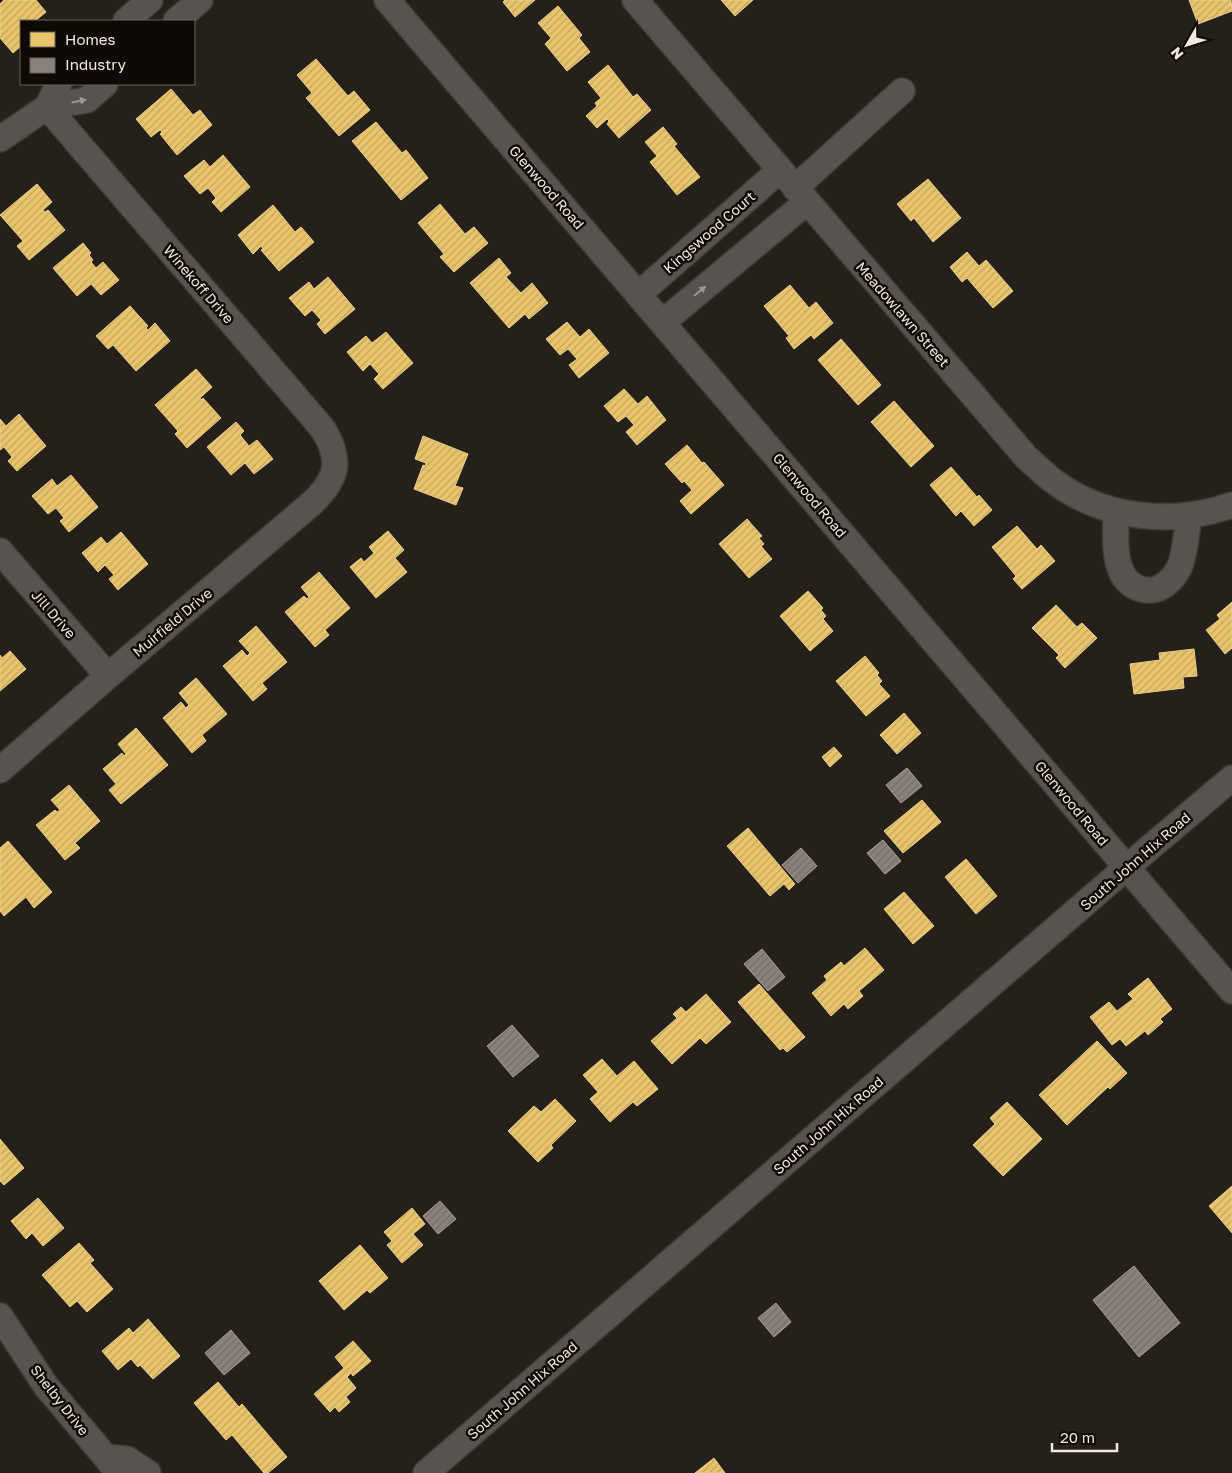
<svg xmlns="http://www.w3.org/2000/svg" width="1232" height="1473" font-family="'Golos Text',sans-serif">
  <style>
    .homes { fill: url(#homes-hatch); stroke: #ebcf8e }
    .industry { fill: url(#industry-hatch); stroke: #a9a09b }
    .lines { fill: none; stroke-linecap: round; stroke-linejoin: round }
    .minor-casing { stroke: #3f3a36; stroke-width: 28 }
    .minor { stroke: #58534e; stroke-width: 25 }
    .oneway { fill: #9c9691 }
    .labels { text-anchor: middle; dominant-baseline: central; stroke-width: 5; stroke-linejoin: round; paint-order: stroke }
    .street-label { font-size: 14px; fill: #f0e9e2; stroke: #0f0a06 }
  </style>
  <defs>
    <pattern id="homes-hatch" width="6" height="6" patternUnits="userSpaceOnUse" patternTransform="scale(1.25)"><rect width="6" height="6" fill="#e9c46a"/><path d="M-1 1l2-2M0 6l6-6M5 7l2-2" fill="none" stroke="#c1a460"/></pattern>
    <pattern id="industry-hatch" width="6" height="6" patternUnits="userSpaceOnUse" patternTransform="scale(1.25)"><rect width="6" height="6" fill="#8a817c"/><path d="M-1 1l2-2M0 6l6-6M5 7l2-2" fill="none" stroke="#736c68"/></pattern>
  </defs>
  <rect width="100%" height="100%" fill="#26201a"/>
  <path class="homes" d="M4 0H36L46 12 35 21H21V46L13 53 0 38V4Z
    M505 0H535L515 17 503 2Z
    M721 0H753L735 16Z
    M1189 0H1231L1232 11 1198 24Z
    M558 6 582 35 579 38 590 52 567 71 545 44 551 38 538 23Z
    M316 59 348 96 354 91 370 110 339 136 306 98 312 93 297 75Z
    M608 65 633 97 637 94 651 110 619 138 607 124 609 121 607 119 597 128 586 116 597 106 595 103 601 98 588 82Z
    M171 89 193 115 200 110 212 125 177 155 160 134 162 132 160 130 151 137 136 119Z
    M376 122 402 153 406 150 428 178 401 200 352 141Z
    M663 127 677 144 674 146 700 177 677 195 650 162 657 156 645 142Z
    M223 155 250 187 221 212 212 202 216 198 208 188 200 194 184 176 204 160 210 167Z
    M928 179 961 218 933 242 914 218 911 221 897 204Z
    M37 184 52 202 43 210 45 212 48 210 65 230 29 260 17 246 23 241 0 215Z
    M440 204 465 234 474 227 488 243 454 272 440 257 444 254 418 223Z
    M273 205 295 232 301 227 314 242 279 271 261 250 263 249 261 246 253 254 238 235Z
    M83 243 91 253 89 255 93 260 91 262 96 268 103 262 119 280 101 295 91 284 77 296 53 268Z
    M967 252 979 266 986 260 1013 291 993 308 967 278 962 282 950 267Z
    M499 258 511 273 506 277 521 293 532 283 548 303 529 319 525 314 509 328 470 283Z
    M328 277 355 309 325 334 317 324 321 320 312 310 305 316 289 298 309 282 314 289Z
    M790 285 809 308 816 302 833 323 814 339 811 335 794 349 786 338 789 336 764 306Z
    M130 306 148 326 146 328 148 330 155 323 170 341 136 371 113 345 108 349 96 336Z
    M567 322 580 337 589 329 609 353 579 378 569 365 577 359 568 349 560 355 546 339Z
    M386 332 413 363 383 389 374 379 379 374 370 364 363 371 347 352 366 336 372 343Z
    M841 339 881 385 858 405 818 360Z
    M196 369 212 387 200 398 201 400 203 398 221 418 187 448 175 434 178 431 155 405Z
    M624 389 638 404 647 396 666 420 637 445 626 432 634 425 626 416 618 422 604 406Z
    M894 401 934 446 911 467 871 422Z
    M19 414 46 446 17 471 8 461 12 457 4 447 0 450V419L6 426Z
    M236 422 244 431 240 435 249 446 257 440 273 459 254 474 245 463 231 475 207 447Z
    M423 436 468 454 455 486 463 488 456 505 414 489 423 465 425 466 426 463 415 459Z
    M687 445 702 463 704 462 724 485 691 514 680 501 692 490 684 481 682 483 665 464Z
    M951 467 977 497 979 495 992 510 974 526 961 511 956 516 930 485Z
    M71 475 98 507 69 532 60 521 64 518 56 508 48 514 32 496 52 479 57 486Z
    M747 519 762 536 759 538 764 544 761 546 772 559 749 578 719 544Z
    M1017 526 1037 549 1041 545 1055 561 1022 589 1013 579 1016 576 992 547Z
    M388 531 404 550 395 558 407 572 376 598 350 567 361 558 364 562 374 553 369 547Z
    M121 532 148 564 118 590 109 579 114 575 105 565 98 572 82 553 101 537 107 544Z
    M319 572 350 608 325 630 329 635 315 647 285 612 304 596 307 599 309 597 301 587Z
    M808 591 823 608 821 610 826 616 823 619 833 631 810 651 780 616Z
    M1232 602V648L1225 654 1206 630 1220 619 1217 615Z
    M1056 605 1077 627 1082 623 1097 638 1065 668 1056 658 1059 655 1032 628Z
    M256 626 287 662 262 683 267 689 253 701 223 666 242 650 247 656 250 653 239 641Z
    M1194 649 1197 676 1183 677 1184 688 1134 694 1130 664 1160 660 1159 653Z
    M10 651 26 669 0 691V655L2 658Z
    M865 656 879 673 877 675 882 681 879 684 890 696 866 716 836 681Z
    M196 678 227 714 202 735 206 741 192 753 163 718 181 702 186 708 189 705 179 693Z
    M904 713 921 733 897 754 880 735Z
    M136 728 168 765 121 804 109 790 116 784 103 769 122 753 124 756 126 754 118 744Z
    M834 747 842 756 830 767 822 757Z
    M69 785 100 821 75 843 80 848 65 860 36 825 55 810 57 812 60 810 51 800Z
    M922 800 941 822 903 853 884 831Z
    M748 828 795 884 789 890 784 884 770 896 727 846Z
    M8 841 52 892 34 908 26 897 4 916 0 911V848Z
    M966 859 997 896 976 914 945 877Z
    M904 892 934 926 913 944 884 909Z
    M865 948 884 970 859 991 863 996 848 1009 844 1004 831 1016 812 993 827 980 824 976 841 962 844 966Z
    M1148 978 1172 1009 1160 1019 1163 1022 1148 1035 1145 1031 1126 1046 1120 1039 1112 1045 1090 1017 1109 1002 1117 1011 1133 999 1128 994Z
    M759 984 805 1037 787 1052 783 1048 780 1050 738 1002Z
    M706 994 731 1022 706 1044 700 1038 672 1064 651 1041 677 1018 673 1014 681 1007 686 1012Z
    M1097 1041 1127 1073 1110 1089 1108 1087 1067 1125 1039 1095Z
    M602 1059 617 1076 634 1061 658 1089 637 1106 633 1102 610 1122 590 1099 598 1092 583 1075Z
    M555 1099 576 1121 551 1145 553 1148 538 1162 508 1131 534 1106 541 1112Z
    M1007 1102 1042 1139 1003 1176 973 1145 995 1124 990 1118Z
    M0 1139 24 1168 4 1185 0 1181Z
    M1232 1186V1233L1209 1206Z
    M38 1198 64 1228 43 1246 32 1233 26 1239 11 1221Z
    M412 1208 425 1224 413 1234 423 1245 402 1263 387 1245 392 1241 384 1232Z
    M79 1243 94 1260 90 1263 113 1289 87 1312 77 1301 70 1307 42 1275Z
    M360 1245 388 1278 370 1293 367 1290 344 1310 319 1281Z
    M148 1319 180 1356 153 1379 140 1365 138 1367 131 1359 118 1370 102 1351 129 1328 133 1333Z
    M353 1341 371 1361 353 1376 351 1373 347 1377 356 1388 346 1397 350 1402 339 1412 335 1407 330 1412 314 1394 344 1368 335 1357Z
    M218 1382 239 1407 242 1404 287 1457 268 1473H264L232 1435 226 1440 194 1403Z
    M714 1458 725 1473H695Z"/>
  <path class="industry" d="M907 768 922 786 901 803 886 785Z
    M883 840 901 861 885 874 867 853Z
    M801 848 817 866 798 883 782 865Z
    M762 949 785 977 768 991 744 964Z
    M512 1025 539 1056 513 1077 487 1046Z
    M440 1201 456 1219 438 1234 423 1216Z
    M1134 1266 1180 1323 1139 1357 1093 1300Z
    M776 1303 791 1322 774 1337 758 1318Z
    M231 1330 250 1353 224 1375 205 1353Z"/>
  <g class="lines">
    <g class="minor-casing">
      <path id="minor" d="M387 0 1232 991
        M635 0 1026 457C1034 464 1043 473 1052 480 1103 519 1172 526 1232 505
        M126 21 150 0
        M176 21 200 0
        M47 107 59 84
        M0 139 47 107 87 100 105 84
        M795 188 902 91
        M639 294 780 170
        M663 322 807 202
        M1116 511C1116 534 1111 573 1134 586 1139 589 1147 591 1153 590 1164 588 1174 578 1179 568 1185 555 1187 531 1189 516
        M0 551 108 676
        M0 770 108 676 311 504C338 479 342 460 323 429L47 107
        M0 1316 46 1386 119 1473
        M106 1457 127 1459 148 1473
        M426 1473 1127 867 1232 778"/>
    </g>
    <use href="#minor" class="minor"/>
  </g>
  <defs><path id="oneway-solid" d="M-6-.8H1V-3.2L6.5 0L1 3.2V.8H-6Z" transform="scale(1.25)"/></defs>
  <g class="oneway">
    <use href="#oneway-solid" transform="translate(79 101) rotate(-11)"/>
    <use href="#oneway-solid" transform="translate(700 291) rotate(-40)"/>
  </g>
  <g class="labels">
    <g class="street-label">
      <text transform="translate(547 187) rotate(49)">Glenwood Road</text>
      <text transform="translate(709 232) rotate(-41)">Kingswood Court</text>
      <text transform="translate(199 284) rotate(49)">Winekoff Drive</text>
      <text transform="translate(903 314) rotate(49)">Meadowlawn Street</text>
      <text transform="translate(810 495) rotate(50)">Glenwood Road</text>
      <text transform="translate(54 614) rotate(49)">Jill Drive</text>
      <text transform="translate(172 622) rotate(-40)">Muirfield Drive</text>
      <text transform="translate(1072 803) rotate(50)">Glenwood Road</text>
      <text transform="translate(1135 861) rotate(-41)">South John Hix Road</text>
      <text transform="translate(828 1125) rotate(-41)">South John Hix Road</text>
      <text transform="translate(522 1390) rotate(-41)">South John Hix Road</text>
      <text transform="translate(60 1400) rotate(52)">Shelby Drive</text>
    </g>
  </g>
  <rect x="20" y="20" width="175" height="65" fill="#0f0a06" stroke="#69635e"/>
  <rect x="30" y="32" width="25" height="15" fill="#e9c46a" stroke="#69635e"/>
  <text x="65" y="45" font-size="15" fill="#f0e9e2">Homes</text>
  <rect x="30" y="58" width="25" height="15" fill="#8a817c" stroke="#69635e"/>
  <text x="65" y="70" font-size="15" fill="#f0e9e2">Industry</text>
  <g transform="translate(1187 45) rotate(231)" stroke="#0f0a06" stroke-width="4" paint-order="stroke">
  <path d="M0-4L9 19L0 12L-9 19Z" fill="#f0e9e2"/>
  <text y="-8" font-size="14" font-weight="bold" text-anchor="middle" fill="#f0e9e2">N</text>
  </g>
  <path d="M1052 1443v8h65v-8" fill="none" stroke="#f0e9e2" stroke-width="2.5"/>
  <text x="1060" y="1443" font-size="15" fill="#f0e9e2" stroke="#0f0a06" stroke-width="4" paint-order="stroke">20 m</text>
</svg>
